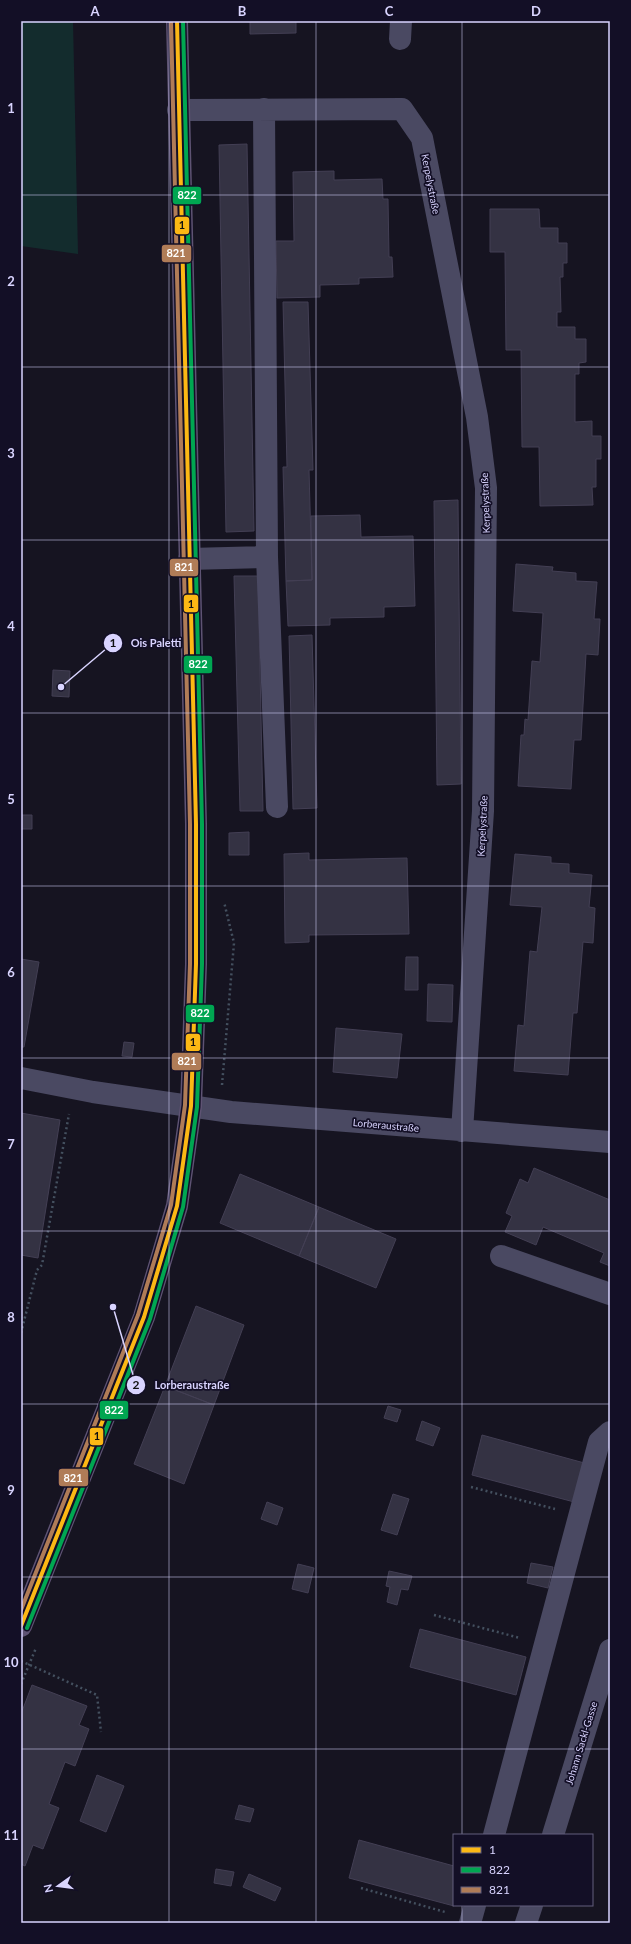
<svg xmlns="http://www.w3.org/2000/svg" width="631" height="1944" font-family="Lato,sans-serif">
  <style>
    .green { fill: #132c2d }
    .building { fill: #343243; stroke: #433f54 }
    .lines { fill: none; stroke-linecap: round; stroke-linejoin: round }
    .path { stroke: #44505f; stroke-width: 2.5; stroke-dasharray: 2 3; stroke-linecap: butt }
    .minor { stroke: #4a4962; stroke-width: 22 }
    .major { stroke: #5e5373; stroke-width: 22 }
    .bus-1-casing { stroke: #130f26; stroke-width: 7 }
    .bus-2-casing { stroke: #130f26; stroke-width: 7 }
    .bus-3-casing { stroke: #130f26; stroke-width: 7 }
    .bus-1 { stroke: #fcb814; stroke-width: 4 }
    .bus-2 { stroke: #00a651; stroke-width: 4 }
    .bus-3 { stroke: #b07c57; stroke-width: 4 }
    .grid { fill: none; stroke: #d9d4ff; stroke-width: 1; stroke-opacity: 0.55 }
    .labels { text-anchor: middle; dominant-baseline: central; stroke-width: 3.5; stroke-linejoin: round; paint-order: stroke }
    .street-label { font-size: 10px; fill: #d9d4ff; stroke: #130f26 }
    .leader { fill: none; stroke: #d9d4ff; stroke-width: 1.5 }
    .callout-dot { fill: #d9d4ff; stroke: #130f26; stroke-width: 1.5 }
    .mark-label { font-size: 12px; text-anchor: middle; font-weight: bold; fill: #111 }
    .callout-label { font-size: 11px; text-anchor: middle; font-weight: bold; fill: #d9d4ff; stroke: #130f26; stroke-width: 3.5; stroke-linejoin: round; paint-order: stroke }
    .line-badge { stroke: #130f26; stroke-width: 1.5 }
    .badge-label { font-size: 11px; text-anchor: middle; font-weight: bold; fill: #fff }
    .pale-badge-label { font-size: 11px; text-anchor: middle; font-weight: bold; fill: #111 }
    .neatline { fill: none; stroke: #d9d4ff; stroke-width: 1.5 }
    .grid-label { font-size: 13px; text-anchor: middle; font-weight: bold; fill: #d9d4ff }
  </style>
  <rect width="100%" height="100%" fill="#161421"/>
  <path class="green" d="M21 21H73L78 254 21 246Z"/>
  <path class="building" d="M250 21H296V33L250 34Z
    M247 144 254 531 226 532 219 145Z
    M334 171V180L382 179 383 199H388L389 257H392L393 277 359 278V284L320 285V297L277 298 276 241H294L293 172Z
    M490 209H539L540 228H558V243H567V263H563V277H560L561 312H557V327H575V339H586V362L579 363V374H575V422L592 421V436H601V459H596V487H592L593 505 540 506 539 447H522L521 350H506L505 252H490Z
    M283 302H308L313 470H309L312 580 286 581 283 467H287Z
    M458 500 461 784 437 785 434 501Z
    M360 515 361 537 413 536 415 606 384 607V617L330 618V625L288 626 286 581 312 580 311 516Z
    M516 564 553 567 552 571 576 573V581L597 582 594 619H600L598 655 586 654 581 740H574L571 789 518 786 521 735H524L525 719 528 720 532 661 540 662 543 613 513 611Z
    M234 576H258L263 811H240Z
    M312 635 317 808 293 809 289 636Z
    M53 670 70 671 69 697 52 696Z
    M21 815H32V829H21Z
    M249 832V855H229V833Z
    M309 853V860L407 858 409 934 309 935V942L285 943 284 854Z
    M515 854 551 857V863L569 864V873L592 875 589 907 595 908 593 943 583 942 577 1013H573L568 1075 514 1071 518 1025 524 1026 530 951 537 952 542 907 510 905Z
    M406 957H418V990H405Z
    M21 959 39 962 24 1047H21Z
    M428 984 453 985 452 1022 427 1021Z
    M336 1028 402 1034 397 1078 333 1072Z
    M124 1042 134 1043 132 1057 122 1056Z
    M21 1113 60 1120 38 1258 21 1255Z
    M534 1168 610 1200V1266L600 1262 604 1253 543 1227 536 1245 505 1232 512 1216 506 1213 520 1179 528 1183Z
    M240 1174 319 1207 299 1256 220 1223Z
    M319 1207 396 1239 376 1288 299 1256Z
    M196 1306 244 1325 214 1405 165 1386Z
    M165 1386 214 1405 184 1484 134 1464Z
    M388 1406 401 1410 397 1422 384 1418Z
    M422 1421 440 1428 433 1446 416 1440Z
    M482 1435 588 1464 578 1503 472 1475Z
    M393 1494 409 1499 397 1535 381 1530Z
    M267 1502 283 1508 277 1525 261 1519Z
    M531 1563 553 1567 548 1588 527 1583Z
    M298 1564 314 1568 308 1593 292 1589Z
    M389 1571 412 1576 408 1590 401 1589 397 1605 387 1602 390 1587 386 1586Z
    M420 1629 526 1657 516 1695 410 1667Z
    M32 1685 87 1706 79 1725 89 1729 75 1766 65 1762 49 1804 59 1808 43 1849 33 1845 25 1866 21 1864V1714Z
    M97 1775 124 1786 106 1832 80 1821Z
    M239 1805 254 1809 250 1822 235 1819Z
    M359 1840 454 1866V1906L349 1878Z
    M216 1869 234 1872 231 1886 214 1883Z
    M249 1874 281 1888 275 1901 243 1887Z"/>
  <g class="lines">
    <path class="path" d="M222 1085 234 943 224 902
      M21 1333 37 1270 42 1265 69 1114
      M471 1487 555 1509
      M434 1615 520 1638
      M21 1661 97 1695 101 1732
      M21 1684 36 1648
      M361 1888 445 1912"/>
    <path class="minor" d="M400 39 401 21
      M264 109 267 557 277 807
      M178 110 402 109 422 138 477 417 486 488 483 811 462 1131
      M189 559 267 557
      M21 1078 93 1092 231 1112 610 1142
      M501 1256 610 1294
      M494 1835 599 1442 610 1432
      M553 1835 610 1650
      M470 1923 475 1905
      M526 1923 532 1905"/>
    <path class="major" d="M21 1626 144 1317 177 1206 191 1106 196 964V824L177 21"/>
    <g class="bus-1-casing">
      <path id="bus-1" d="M21 1626 144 1317 177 1206 191 1106 196 964V824L177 21"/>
    </g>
    <g class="bus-2-casing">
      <path id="bus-2" d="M27 1628 150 1319 183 1207 197 1107 202 964V824L183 21"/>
    </g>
    <g class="bus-3-casing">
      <path id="bus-3" d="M21 1610 138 1315 171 1205 185 1105 190 964V824L171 21"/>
    </g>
    <use href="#bus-1" class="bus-1"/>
    <use href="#bus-2" class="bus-2"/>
    <use href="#bus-3" class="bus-3"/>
  </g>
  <path class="grid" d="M169 21V1923M316 21V1923M462 21V1835M21 195H610M21 367H610M21 540H610M21 713H610M21 886H610M21 1058H610M21 1231H610M21 1404H610M21 1577H610M21 1749H610M462 1905V1923"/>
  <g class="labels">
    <g class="street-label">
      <text transform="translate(431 184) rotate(79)">Kerpelystraße</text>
      <text transform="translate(485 503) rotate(-92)">Kerpelystraße</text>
      <text transform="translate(482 826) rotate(-87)">Kerpelystraße</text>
      <text transform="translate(386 1125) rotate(5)">Lorberaustraße</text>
      <text transform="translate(581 1743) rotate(-73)">Johann Sackl-Gasse</text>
    </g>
  </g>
  <path class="leader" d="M61 687L113 643M113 1307L136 1385"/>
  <g class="callout-dot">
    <circle cx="61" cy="687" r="4"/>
    <circle cx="113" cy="1307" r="4"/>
    <circle cx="113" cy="643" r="10"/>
    <circle cx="136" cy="1385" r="10"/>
  </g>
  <g class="mark-label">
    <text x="113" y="647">1</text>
    <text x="136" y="1389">2</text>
  </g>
  <g class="callout-label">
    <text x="156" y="647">Ois Paletti</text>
    <text x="192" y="1389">Lorberaustraße</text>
  </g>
  <g class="line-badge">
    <rect x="172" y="186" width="30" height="19" rx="4" fill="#00a651"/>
    <rect x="174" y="216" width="16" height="19" rx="4" fill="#fcb814"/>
    <rect x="161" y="244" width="31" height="19" rx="4" fill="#b07c57"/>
    <rect x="169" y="558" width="30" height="19" rx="4" fill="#b07c57"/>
    <rect x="183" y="594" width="16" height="19" rx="4" fill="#fcb814"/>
    <rect x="183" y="655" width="30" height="19" rx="4" fill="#00a651"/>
    <rect x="185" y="1004" width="30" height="19" rx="4" fill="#00a651"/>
    <rect x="185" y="1033" width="16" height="19" rx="4" fill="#fcb814"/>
    <rect x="171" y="1052" width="31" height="19" rx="4" fill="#b07c57"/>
    <rect x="99" y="1400" width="30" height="20" rx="4" fill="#00a651"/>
    <rect x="89" y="1427" width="15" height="19" rx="4" fill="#fcb814"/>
    <rect x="58" y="1468" width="31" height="19" rx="4" fill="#b07c57"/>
  </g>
  <g class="badge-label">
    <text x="187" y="199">822</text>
    <text x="176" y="257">821</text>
    <text x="184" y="571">821</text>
    <text x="198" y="668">822</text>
    <text x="200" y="1017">822</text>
    <text x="187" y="1065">821</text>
    <text x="114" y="1414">822</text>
    <text x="73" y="1482">821</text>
  </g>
  <g class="pale-badge-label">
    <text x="182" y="229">1</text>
    <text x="191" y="608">1</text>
    <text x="193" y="1046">1</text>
    <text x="97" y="1440">1</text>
  </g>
  <rect width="631" height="1944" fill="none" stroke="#130f26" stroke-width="44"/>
  <rect x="453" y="1834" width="140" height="72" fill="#130f26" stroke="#625e7d"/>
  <rect x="461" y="1847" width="20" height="6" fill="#fcb814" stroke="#625e7d"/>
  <text x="489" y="1854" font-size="12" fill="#d9d4ff">1</text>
  <rect x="461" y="1867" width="20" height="6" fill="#00a651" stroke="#625e7d"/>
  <text x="489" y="1874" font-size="12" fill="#d9d4ff">822</text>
  <rect x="461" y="1887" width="20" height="6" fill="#b07c57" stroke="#625e7d"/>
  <text x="489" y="1894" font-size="12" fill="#d9d4ff">821</text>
  <g transform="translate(58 1886) rotate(256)" stroke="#130f26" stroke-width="3" paint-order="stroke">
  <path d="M0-3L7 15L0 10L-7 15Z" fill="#d9d4ff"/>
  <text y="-6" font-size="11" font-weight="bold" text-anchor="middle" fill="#d9d4ff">N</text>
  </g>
  <rect x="22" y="22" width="587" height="1900" class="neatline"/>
  <g class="grid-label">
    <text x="95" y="16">A</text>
    <text x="242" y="16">B</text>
    <text x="389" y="16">C</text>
    <text x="536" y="16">D</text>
    <text x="11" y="113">1</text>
    <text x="11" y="286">2</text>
    <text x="11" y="458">3</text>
    <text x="11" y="631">4</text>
    <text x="11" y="804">5</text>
    <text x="11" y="977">6</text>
    <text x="11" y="1149">7</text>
    <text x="11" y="1322">8</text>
    <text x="11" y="1495">9</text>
    <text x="11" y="1667">10</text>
    <text x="11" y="1840">11</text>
  </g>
</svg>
